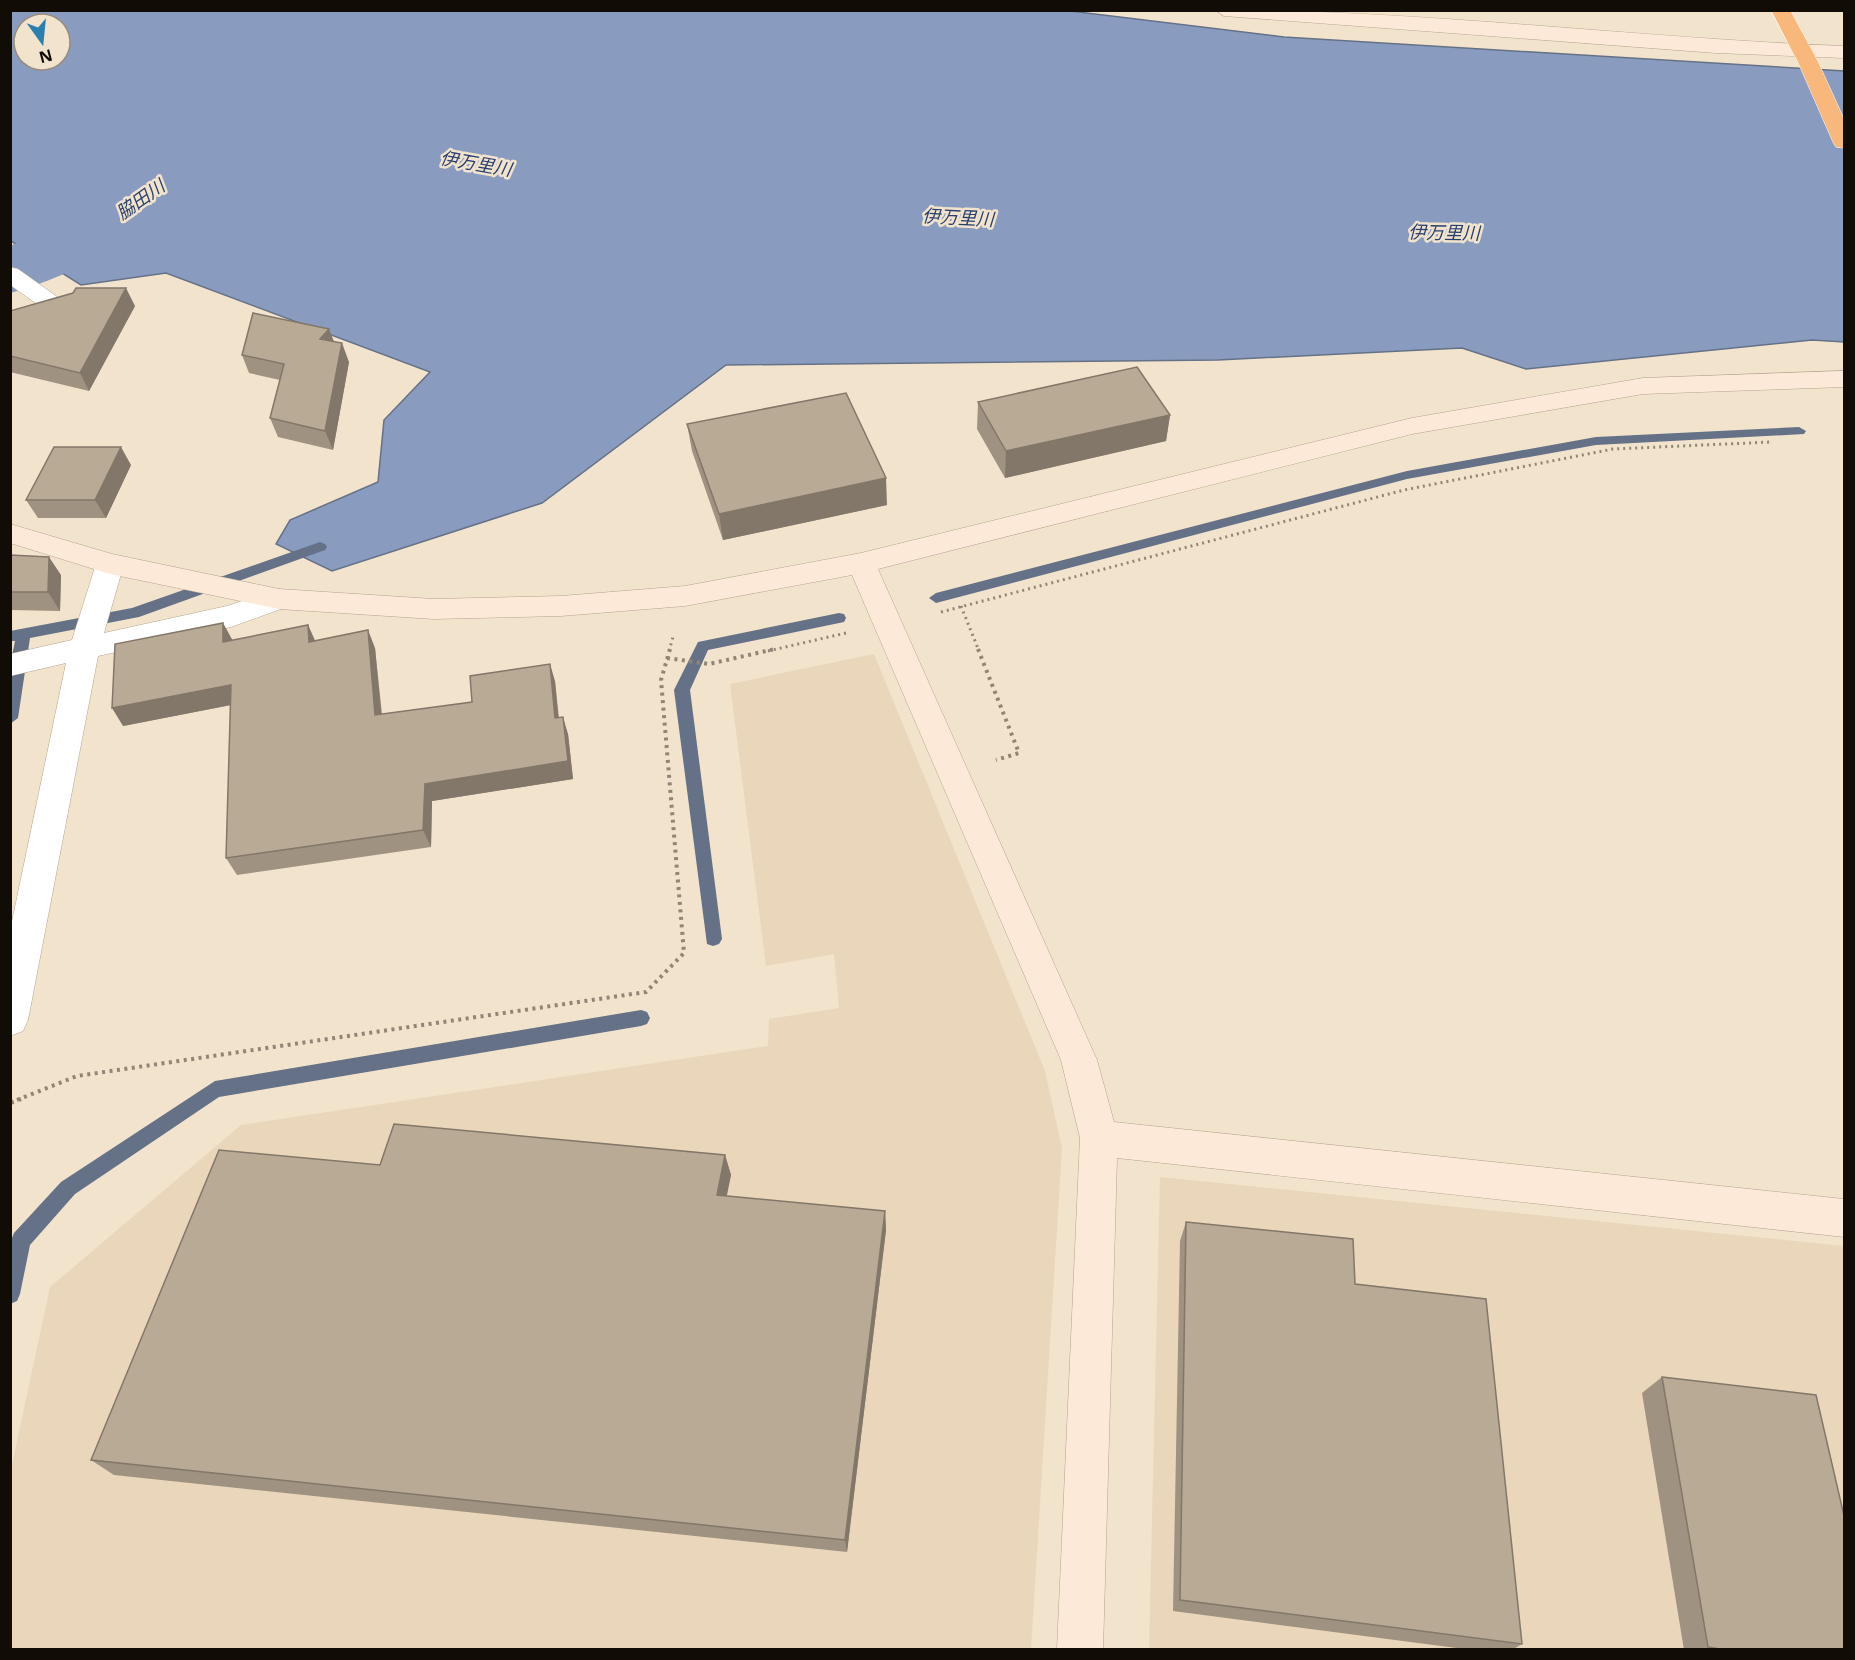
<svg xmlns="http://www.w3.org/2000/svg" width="1855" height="1660" font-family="'Open Sans','Noto Sans JP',sans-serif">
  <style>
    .built { fill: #ead6ba }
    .water { fill: #899cbf; stroke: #657187; stroke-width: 1.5; fill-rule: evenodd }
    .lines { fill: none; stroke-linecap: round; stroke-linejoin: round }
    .stream { fill: #657187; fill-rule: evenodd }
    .river { fill: #899cbf; fill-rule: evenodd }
    .lane-casing { stroke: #b3a48f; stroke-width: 1 }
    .street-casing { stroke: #b3a48f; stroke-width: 1 }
    .secondary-casing { stroke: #b3a48f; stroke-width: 1 }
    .highway-casing { stroke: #fff; stroke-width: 1 }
    .path-far2 { stroke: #918676; stroke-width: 3; stroke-dasharray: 2 4; stroke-linecap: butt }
    .path-far1 { stroke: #918676; stroke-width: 4; stroke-dasharray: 3 4.5; stroke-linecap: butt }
    .path { stroke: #918676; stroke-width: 4.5; stroke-dasharray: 4 6; stroke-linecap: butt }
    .lane { fill: #fff; fill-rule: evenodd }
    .street { fill: #fff; fill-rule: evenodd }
    .secondary { fill: #fde9d7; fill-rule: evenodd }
    .highway { fill: #f8b77b; fill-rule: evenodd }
    .wall { fill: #9f9280 }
    .shaded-wall { fill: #827768 }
    .building { fill: #b9aa95; stroke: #827768; stroke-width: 1.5 }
    .labels { text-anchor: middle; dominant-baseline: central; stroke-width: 5; stroke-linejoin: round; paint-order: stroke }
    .far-water-label { font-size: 18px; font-style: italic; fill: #273f6f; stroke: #f2e3cc }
  </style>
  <rect width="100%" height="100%" fill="#f2e3cc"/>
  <path class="built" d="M874 654 1045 1071 1062 1148 1031 1649H11V1469L50 1287 241 1125 768 1046 769 1019 839 1008 834 954 766 966 730 684Z
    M1160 1177 1844 1246V1649L1149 1650Z"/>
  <path class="water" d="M1062 10 1284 37 1844 71V342L1812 340 1526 369 1462 348 1218 360 726 365 542 503 332 571 276 544 290 520 378 482 384 420 430 372 166 273 81 285 11 241 10 11ZM24 24H60V60H24Z"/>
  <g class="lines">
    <path class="stream" d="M1799 427 1806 431 1804 434 1596 445 1407 479 936 603 929 598 936 593 1407 471 1596 437Z
      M320 542 325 544 327 547 325 550 139 617 30 638 18 718 10 724V666L15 641H10V631L132 608Z
      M839 613 844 614 846 618 844 622 708 650 690 690 722 939 719 944 713 946 707 944 674 690 698 642Z
      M641 1010 647 1012 650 1018 647 1024 641 1026 219 1097 75 1194 30 1245 20 1294 17 1301 10 1304V1243L14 1233 61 1182 215 1081Z"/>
    <path class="river" d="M154 169 177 175 187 189C157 233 62 280 10 293V246L59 224 131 175Z"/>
    <g class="lane-casing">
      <path id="lane" d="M10 267 18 269 56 296 60 301 56 306H40L10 285Z"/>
    </g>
    <g class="street-casing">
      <path id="street" d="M110 554 120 557 124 564 104 633 227 606 279 589 289 592 294 599 289 606 231 627 98 656 28 1020 23 1031 10 1036V931L66 663 10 676V654L72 640 96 564 100 557Z"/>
    </g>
    <g class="secondary-casing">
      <path id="secondary" d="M1215 10C1425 10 1634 38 1844 46V58L1716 53 1224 16Z
        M1844 371V387L1643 394 1412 434 878 569 1097 1060 1114 1122 1844 1199V1237L1117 1158 1103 1650H1057L1080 1138 1061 1060 852 575 685 606 561 616 434 619 279 609 110 574 10 543V524L112 554 279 589 434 599 561 596 685 586 861 553 1412 418 1643 378Z"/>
    </g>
    <g class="highway-casing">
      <path id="highway" d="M1771 10H1790L1818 62 1844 119V148L1836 147 1833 142 1798 62Z"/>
    </g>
    <path class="path-far2" d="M961 606 979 651
      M941 612 1404 490 1613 449 1771 442
      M669 651 673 637
      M768 651 846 633"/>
    <path class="path-far1" d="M978 649 1019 753 996 760
      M667 658 709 664 775 649
      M17 1100 77 1076 646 992 684 953 661 680 670 649"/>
    <path class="path" d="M10 1103 21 1099"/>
    <use href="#lane" class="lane"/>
    <use href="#street" class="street"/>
    <use href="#secondary" class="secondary"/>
    <use href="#highway" class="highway"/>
  </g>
  <path class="wall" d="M1511 10H1537V12Z
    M135 306 89 391 10 372V311Z
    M329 329 334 342 349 362 333 450 278 437 270 418 280 380 249 373 242 355Z
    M978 402 1170 415 1166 441 1005 478 977 429Z
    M687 424 887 505 723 540 692 451Z
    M131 465 106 518H38L26 500Z
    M10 555 61 575 60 611 10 610Z
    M308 625 315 641 375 648 382 714 472 702 555 681 559 718 568 734 573 779 432 801 431 847 237 875 226 858 231 705 123 726 232 641Z
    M725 1155 731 1175 726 1196 885 1211 886 1230 847 1552 114 1475 91 1460 380 1165Z
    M1186 1222 1355 1284 1522 1644 1512 1650H1472L1173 1611 1180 1241Z
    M1662 1377 1845 1650H1684L1642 1393Z"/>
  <path class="shaded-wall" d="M126 288 135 306 89 391 80 373Z
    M329 329 336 347 320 339Z
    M342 343 349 362 333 450 325 431Z
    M1170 415 1166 441 1005 478 1006 451Z
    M121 447 131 465 106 518 95 500Z
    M886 478 887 505 723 540 719 514Z
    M49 557 61 575 60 611 48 592Z
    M223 623 233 641 223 642Z
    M308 625 316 643 309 642Z
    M368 630 375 648 383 732 375 715Z
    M550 664 555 681 560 736 555 718Z
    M231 685 241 703 123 726 112 708Z
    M563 717 568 734 573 779 432 801 431 847 423 830 425 784Z
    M725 1155 731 1175 723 1215 717 1195Z
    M885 1211 886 1230 847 1552 845 1540Z"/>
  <path class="building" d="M76 288H126L80 373 10 356V311L73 293Z
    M253 313 329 329 320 339 342 343 325 431 270 418 284 364 242 355Z
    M1137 367 1170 415 1006 451 978 402Z
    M846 393 886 478 719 514 687 424Z
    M54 447H121L95 500H26Z
    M10 555 49 557 48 592H10Z
    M223 623V642L308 625 309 642 368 630 375 715 472 702 470 676 550 664 555 718 563 717 568 761 425 784 423 830 226 858 231 685 112 708 115 644Z
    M394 1124 725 1155 717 1195 885 1211 845 1540 91 1460 219 1150 380 1165Z
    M1186 1222 1353 1239 1355 1284 1486 1299 1522 1644 1180 1600Z
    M1662 1377 1816 1395 1845 1520V1650H1725L1708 1647Z"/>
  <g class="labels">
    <g class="far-water-label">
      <text transform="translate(476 163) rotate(10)">伊万里川</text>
      <text transform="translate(140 199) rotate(-35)">脇田川</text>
      <text transform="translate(958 217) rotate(3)">伊万里川</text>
      <text transform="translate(1444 232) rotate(1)">伊万里川</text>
    </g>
  </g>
  <rect width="1855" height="1660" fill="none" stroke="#110c05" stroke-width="24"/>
  <g transform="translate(42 42) rotate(165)"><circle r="28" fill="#f2e3cc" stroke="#988d7c" stroke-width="1.5"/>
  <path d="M0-4.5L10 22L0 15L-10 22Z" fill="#2980af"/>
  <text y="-9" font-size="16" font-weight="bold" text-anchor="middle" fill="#110c05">N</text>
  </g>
</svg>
